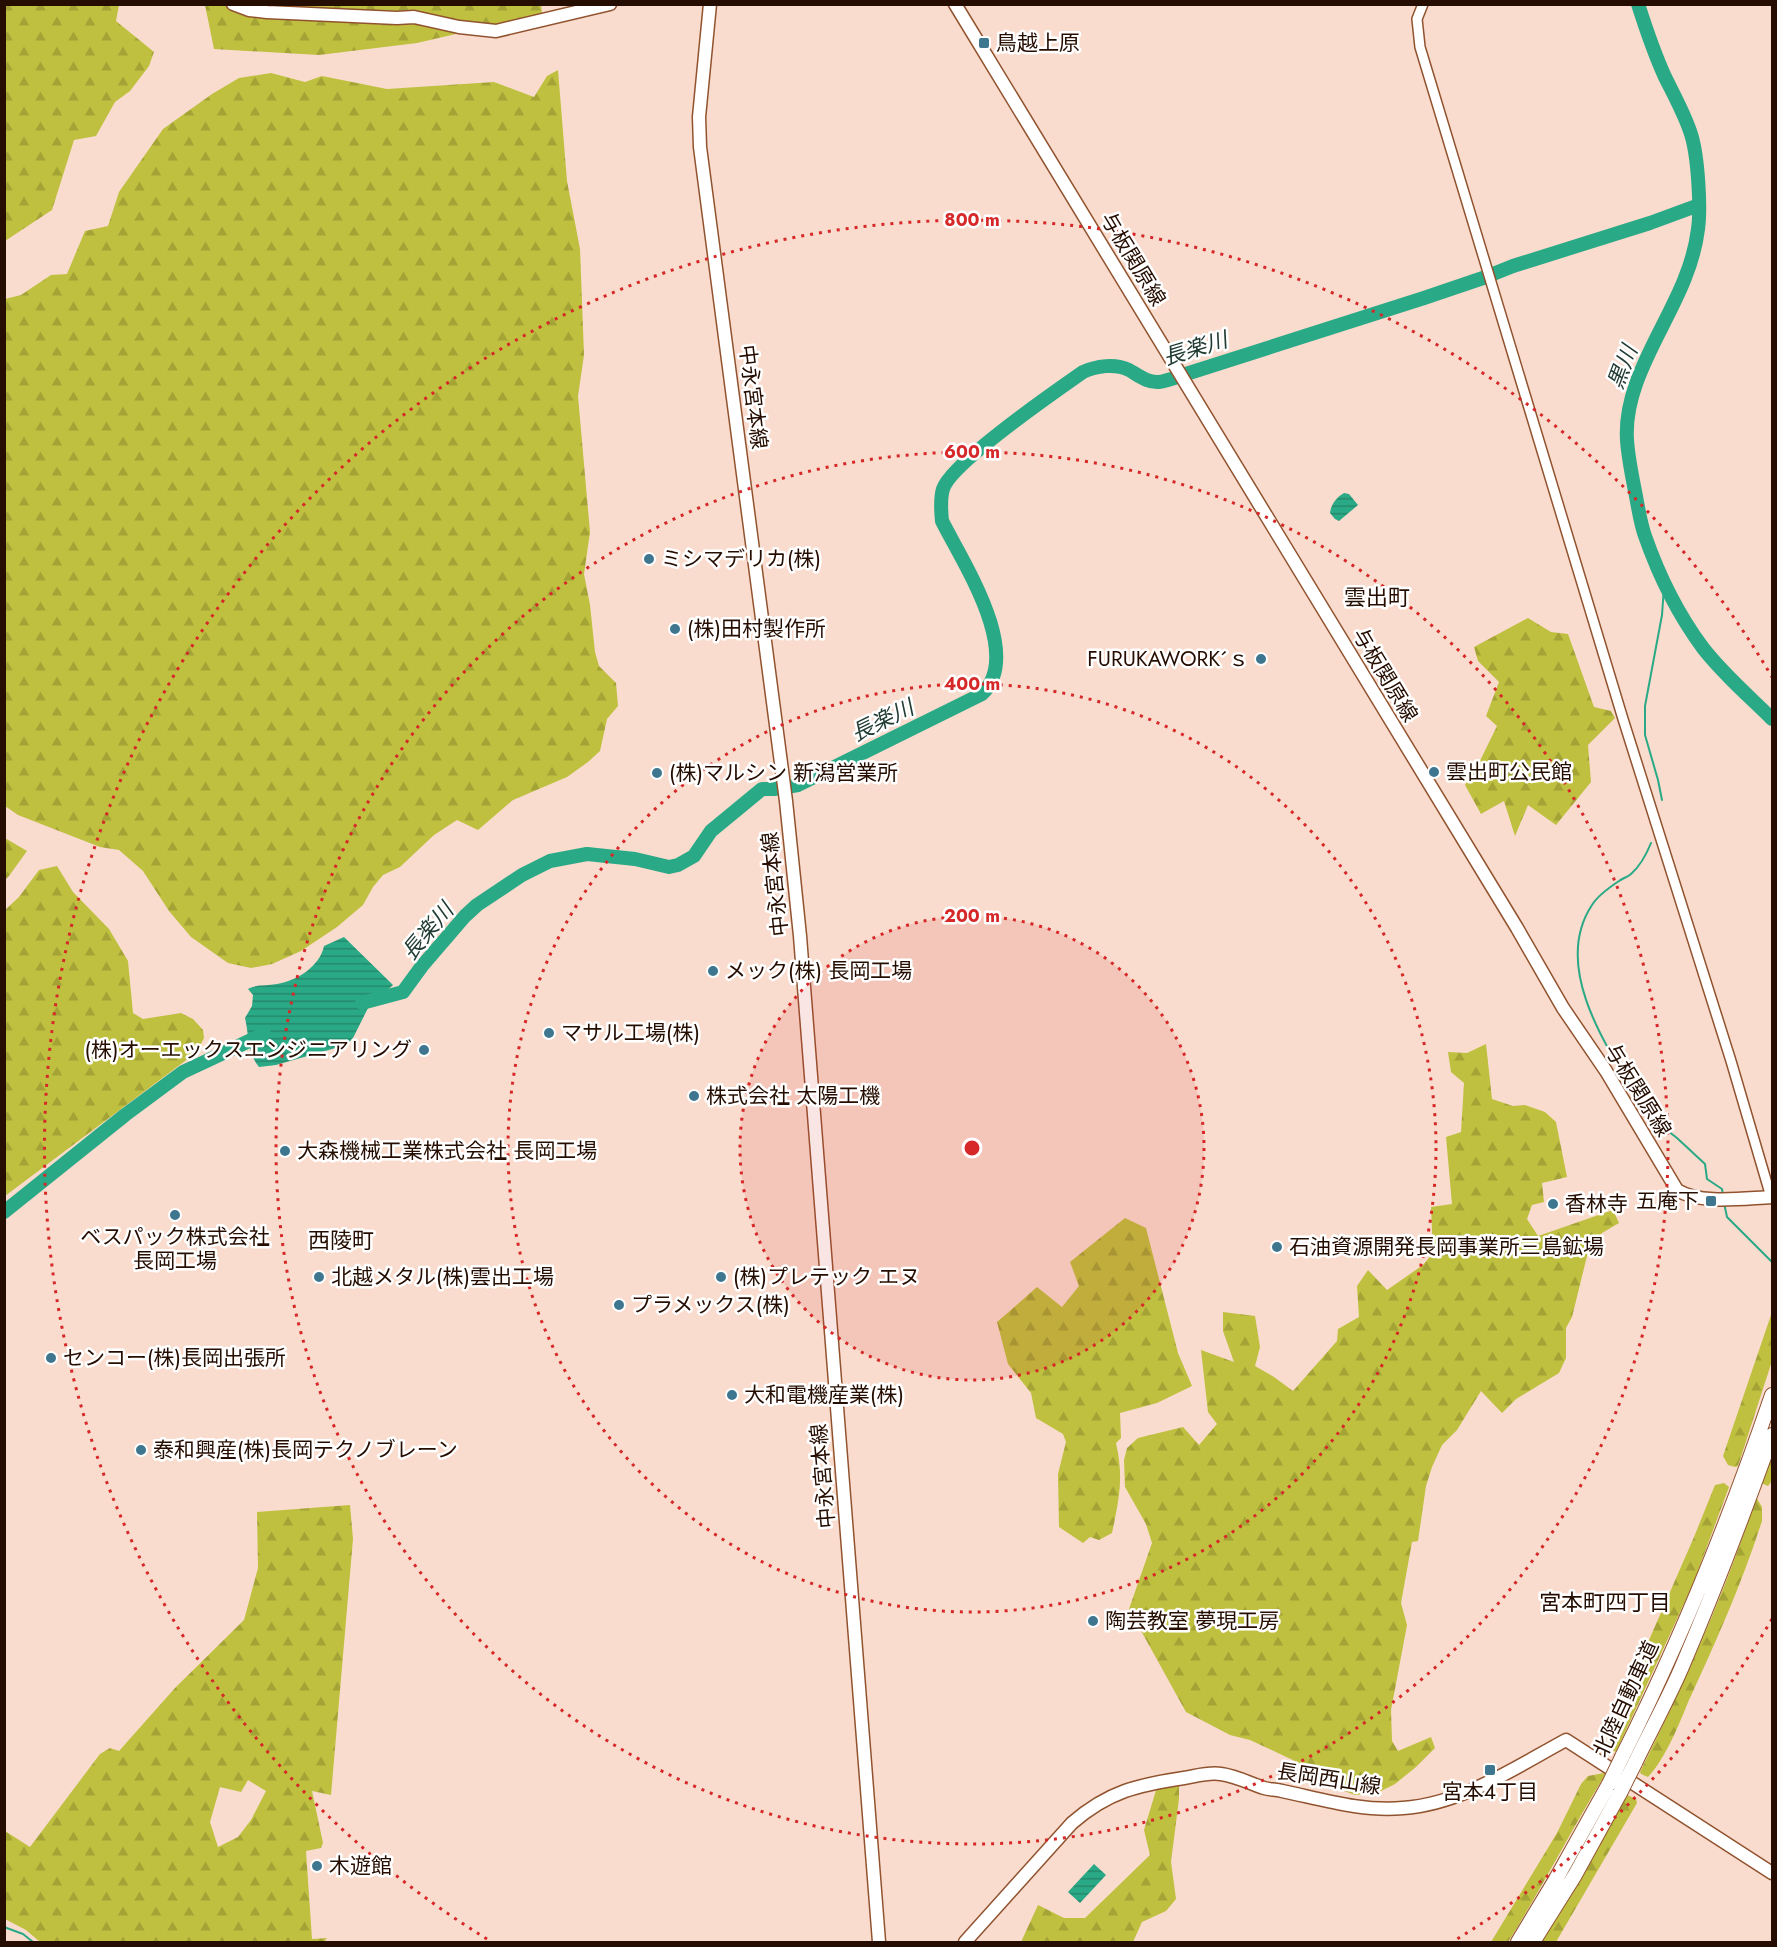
<svg xmlns="http://www.w3.org/2000/svg" width="1777" height="1947" font-family="Jost,'Noto Sans JP',sans-serif">
  <style>
    .forest { fill: url(#forest-firs); fill-rule: evenodd }
    .water { fill: url(#water-rules) }
    .lines { fill: none; stroke-linecap: round; stroke-linejoin: round }
    .stream { stroke: #2aa986; stroke-width: 2 }
    .river { stroke: #2aa986; stroke-width: 14 }
    .minor-casing { stroke: #91532f; stroke-width: 12 }
    .major-casing { stroke: #91532f; stroke-width: 15 }
    .highway-casing { stroke: #91532f; stroke-width: 16 }
    .minor { stroke: #fff; stroke-width: 9 }
    .major { stroke: #fff; stroke-width: 12 }
    .highway { stroke: #fff; stroke-width: 14 }
    .highway-bridge-casing { stroke: #91532f; stroke-width: 16; stroke-linecap: butt }
    .highway-bridge { stroke: #fff; stroke-width: 14 }
    .ring { fill: none; stroke: #d62828; stroke-width: 3; stroke-dasharray: 3 6 }
    .poi-dot { fill: #3e7690; stroke: #fff; stroke-width: 2 }
    .labels { text-anchor: middle; dominant-baseline: central; stroke-width: 5; stroke-linejoin: round; paint-order: stroke }
    .poi-label { font-size: 21px; fill: #250d01; stroke: #fff; text-anchor: start }
    .street-label { font-size: 21px; fill: #250d01; stroke: #fff }
    .water-label { font-size: 22px; font-style: italic; fill: #223c33; stroke: #fff }
    .neighbourhood-label { font-size: 22px; fill: #250d01; stroke: #fff }
    .centre { fill: #d62828; stroke: #fff; stroke-width: 3 }
    .ring-label { font-size: 18px; text-anchor: middle; font-weight: bold; fill: #d62828; stroke: #fff; stroke-width: 5; stroke-linejoin: round; paint-order: stroke }
  </style>
  <defs>
    <pattern id="forest-firs" width="22" height="20" patternUnits="userSpaceOnUse" patternTransform="scale(1.5)"><rect width="22" height="20" fill="#bfc03f"/><path d="M5 1l3.5 6h-7zM16 11l3.5 6h-7z" fill="#a4a436"/></pattern>
    <pattern id="water-rules" width="6" height="5" patternUnits="userSpaceOnUse" patternTransform="scale(1.5)"><rect width="6" height="5" fill="#2aa986"/><path d="M0 2.5h6" fill="none" stroke="#24886b"/></pattern>
  </defs>
  <rect width="100%" height="100%" fill="#f9dccd"/>
  <path class="forest" d="M5 4 119 5 116 21 154 52 149 66 130 91 115 102 96 136 74 140 52 210 5 241Z
    M541 4 542 14 417 43 319 55 214 49 205 5Z
    M558 70 567 181 580 249 584 355 578 396 590 532 584 574 590 605 595 652 599 666 616 683 618 706 607 719 600 751 588 762 567 777 513 800 478 830 457 820 434 835 400 867 383 875 373 887 363 905 337 927 301 951 272 964 251 968 228 963 191 937 169 911 143 871 119 850 100 847 18 815 5 806V299L21 295 51 275 67 274 85 231 108 226 119 192 163 129 212 94 239 78 271 73 305 82 322 76 387 89 494 82 534 97 547 76Z
    M1528 618 1551 632 1568 634 1594 707 1611 711 1615 718 1588 745 1591 782 1556 825 1528 805 1515 836 1504 801 1481 814 1465 785 1476 769 1497 726 1486 716 1499 682 1478 661 1474 647Z
    M5 838 27 851 9 876 5 880Z
    M57 866 73 892 109 929 128 961 133 1013 143 1019 181 1013 193 1019 203 1030 204 1038 197 1052 5 1196V910L19 897 39 870Z
    M1486 1044 1492 1099 1513 1106 1525 1105 1545 1112 1556 1122 1567 1177 1542 1183 1544 1202 1532 1205 1527 1219 1538 1236 1613 1210 1619 1223 1602 1233 1589 1248 1572 1317 1566 1328V1358L1559 1373 1516 1399 1502 1413 1481 1391 1457 1430 1442 1445 1432 1467 1426 1486 1418 1541 1412 1542 1401 1603 1407 1625 1391 1710 1392 1741 1398 1751 1431 1737 1435 1748 1416 1767 1395 1784 1379 1792 1355 1795 1318 1781 1297 1762 1250 1740 1230 1735 1186 1712 1129 1609 1152 1543 1146 1524 1125 1487 1124 1460 1127 1448 1138 1438 1183 1427 1199 1445 1217 1424 1208 1412 1201 1350 1234 1362 1223 1331V1312L1255 1316 1260 1347 1255 1366 1274 1377 1293 1391 1337 1341 1338 1329 1359 1317 1357 1286 1368 1270 1387 1290 1423 1265 1433 1253 1431 1207 1452 1204 1446 1137 1461 1132 1464 1083 1451 1072 1448 1052 1467 1053Z
    M1125 1218 1146 1228 1178 1353 1192 1386 1157 1403 1120 1413 1121 1438 1116 1443C1124 1478 1119 1499 1112 1533L1099 1540 1090 1537 1083 1543 1059 1527 1058 1474 1066 1442 1063 1434 1036 1418 1031 1393 1008 1364 997 1322 1037 1287 1062 1307 1079 1286 1070 1262Z
    M1772 1312V1361L1738 1466 1735 1467 1728 1465 1723 1456Z
    M1772 1452V1481L1768 1486 1761 1483Z
    M1724 1483 1729 1487 1693 1584 1616 1752C1603 1744 1608 1740 1611 1727L1694 1537 1715 1485Z
    M1756 1497 1762 1507V1521C1742 1583 1716 1642 1689 1700 1679 1724 1666 1758 1648 1777L1641 1774 1640 1772C1684 1683 1726 1592 1756 1497Z
    M350 1505 353 1539 331 1795 312 1791 323 1843 321 1848 306 1851 312 1939 327 1938 324 1942H40L26 1930 5 1919V1831L30 1847 100 1754 110 1748 119 1751 175 1688 244 1620 258 1568 257 1512ZM248 1780 266 1791 251 1820 238 1837 218 1847 210 1822 220 1787 241 1792Z
    M1604 1773 1605 1775C1571 1830 1542 1888 1508 1942H1491L1557 1833 1581 1784 1588 1776Z
    M1179 1784V1799L1171 1862 1176 1899 1166 1911 1142 1922 1133 1942H1021L1038 1905 1064 1918H1085L1150 1855 1144 1830 1157 1787Z
    M1627 1795 1636 1799 1637 1803 1556 1942H1542L1592 1860Z"/>
  <path class="water" d="M1344 493 1349 494 1358 505 1339 521 1335 519 1330 513C1331 504 1337 497 1344 493Z
    M344 937 393 985 368 1008 353 1038 346 1045 276 1065 259 1067C247 1053 249 1034 245 1018L252 1006 253 995 248 989C257 984 267 986 277 984 297 981 320 966 324 946Z
    M1094 1864 1106 1875 1080 1903 1068 1892Z"/>
  <g class="lines">
    <path class="stream" d="M1662 800 1658 780 1645 735V706L1662 615 1664 587
      M1651 843C1647 853 1640 866 1631 874 1628 877 1623 878 1619 881 1610 887 1598 895 1592 905 1549 970 1613 1056 1646 1111L1659 1124 1677 1138 1705 1164 1707 1179 1722 1189 1723 1195
      M1724 1203 1727 1217 1772 1262
      M4 1927 23 1934 33 1942"/>
    <path class="river" d="M1638 4C1646 29 1654 53 1665 77 1674 95 1685 115 1691 134 1698 156 1701 207 1698 229 1691 287 1654 332 1636 384 1621 426 1627 450 1635 491 1638 506 1640 522 1645 536 1659 576 1677 613 1703 648 1723 674 1749 696 1772 719
      M362 1003 403 992 422 966 465 916 477 905 522 875 550 861 587 854 635 859 669 867 678 865 694 856 711 831 762 789H774L798 785 982 694C1024 654 962 561 942 521 941 511 940 499 943 489 951 463 1056 391 1083 372 1096 366 1115 363 1129 370 1138 375 1147 383 1159 382 1167 381 1177 377 1186 374L1424 298 1483 278 1513 266 1650 223 1699 205
      M4 1212 125 1115 183 1072 264 1034"/>
    <g class="minor-casing">
      <path id="minor" d="M1423 4 1417 19 1420 47 1623 719 1731 1061 1771 1197"/>
    </g>
    <g class="major-casing">
      <path id="major" d="M233 4 249 10 267 12 397 18 414 17 459 27 496 31 610 4
        M710 4 699 117 700 147 786 801 800 936 879 1942
        M955 4 1517 928 1563 1008 1606 1071 1677 1190C1701 1205 1745 1198 1772 1197
        M965 1942 1072 1823C1109 1791 1138 1785 1184 1778 1196 1776 1209 1772 1221 1774 1236 1776 1249 1783 1264 1788 1270 1790 1276 1789 1282 1791 1321 1799 1362 1812 1403 1808 1462 1804 1516 1767 1566 1740L1772 1873"/>
    </g>
    <g class="highway-casing">
      <path id="highway" d="M1622 1757C1681 1640 1730 1518 1772 1395
        M1635 1763C1650 1732 1667 1701 1681 1669 1714 1592 1744 1513 1772 1435
        M1518 1942 1556 1879 1609 1784
        M1533 1942 1575 1875 1620 1793"/>
    </g>
    <use href="#minor" class="minor"/>
    <use href="#major" class="major"/>
    <use href="#highway" class="highway"/>
    <g class="highway-bridge-casing">
      <path id="highway-bridge" d="M1609 1784 1622 1757
        M1620 1793 1635 1763"/>
    </g>
    <use href="#highway-bridge" class="highway-bridge"/>
  </g>
  <circle cx="972" cy="1148" r="232" fill="#d62828" fill-opacity=".12"/>
  <g class="ring">
    <circle cx="972" cy="1148" r="232"/>
    <circle cx="972" cy="1148" r="464"/>
    <circle cx="972" cy="1148" r="696"/>
    <path d="M1772 1619A928 928 0 0 1 1457 1939M487 1939A928 928 0 1 1 1772 677"/>
  </g>
  <g class="poi-dot">
    <rect x="978" y="37" width="12" height="12" rx="3"/>
    <circle cx="649" cy="559" r="6"/>
    <circle cx="675" cy="629" r="6"/>
    <circle cx="1261" cy="659" r="6"/>
    <circle cx="1434" cy="772" r="6"/>
    <circle cx="657" cy="773" r="6"/>
    <circle cx="713" cy="971" r="6"/>
    <circle cx="549" cy="1033" r="6"/>
    <circle cx="424" cy="1050" r="6"/>
    <circle cx="694" cy="1096" r="6"/>
    <circle cx="285" cy="1151" r="6"/>
    <rect x="1705" y="1195" width="12" height="12" rx="3"/>
    <circle cx="1553" cy="1204" r="6"/>
    <circle cx="175" cy="1215" r="6"/>
    <circle cx="1277" cy="1247" r="6"/>
    <circle cx="319" cy="1277" r="6"/>
    <circle cx="721" cy="1277" r="6"/>
    <circle cx="619" cy="1305" r="6"/>
    <circle cx="51" cy="1358" r="6"/>
    <circle cx="732" cy="1395" r="6"/>
    <circle cx="141" cy="1450" r="6"/>
    <circle cx="1093" cy="1621" r="6"/>
    <rect x="1484" y="1764" width="12" height="12" rx="3"/>
    <circle cx="317" cy="1866" r="6"/>
  </g>
  <g class="labels">
    <g class="poi-label">
      <text x="996" y="43">鳥越上原</text>
      <text x="661" y="559">ミシマデリカ(株)</text>
      <text x="687" y="629">(株)田村製作所</text>
      <text x="1249" y="659" text-anchor="end">FURUKAWORK´ｓ</text>
      <text x="1446" y="772">雲出町公民館</text>
      <text x="669" y="773">(株)マルシン 新潟営業所</text>
      <text x="725" y="971">メック(株) 長岡工場</text>
      <text x="561" y="1033">マサル工場(株)</text>
      <text x="412" y="1050" text-anchor="end">(株)オーエックスエンジニアリング</text>
      <text x="706" y="1096">株式会社 太陽工機</text>
      <text x="297" y="1151">大森機械工業株式会社 長岡工場</text>
      <text x="1699" y="1201" text-anchor="end">五庵下</text>
      <text x="1565" y="1204">香林寺</text>
      <text x="175" y="1237" text-anchor="middle">ベスパック株式会社<tspan x="175" dy="24">長岡工場</tspan></text>
      <text x="1289" y="1247">石油資源開発長岡事業所三島鉱場</text>
      <text x="331" y="1277">北越メタル(株)雲出工場</text>
      <text x="733" y="1277">(株)プレテック エヌ</text>
      <text x="631" y="1305">プラメックス(株)</text>
      <text x="63" y="1358">センコー(株)長岡出張所</text>
      <text x="744" y="1395">大和電機産業(株)</text>
      <text x="153" y="1450">泰和興産(株)長岡テクノブレーン</text>
      <text x="1105" y="1621">陶芸教室 夢現工房</text>
      <text x="1490" y="1792" text-anchor="middle">宮本４丁目</text>
      <text x="329" y="1866">木遊館</text>
    </g>
    <g class="street-label">
      <text transform="translate(1133 259) rotate(59)">与板関原線</text>
      <text transform="translate(753 397) rotate(83)">中永宮本線</text>
      <text transform="translate(1385 675) rotate(59)">与板関原線</text>
      <text transform="translate(775 884) rotate(-96)">中永宮本線</text>
      <text transform="translate(1638 1090) rotate(58)">与板関原線</text>
      <text transform="translate(823 1476) rotate(-95)">中永宮本線</text>
      <text transform="translate(1626 1699) rotate(-65)">北陸自動車道</text>
      <text transform="translate(1329 1779) rotate(9)">長岡西山線</text>
    </g>
    <g class="water-label">
      <text transform="translate(1195 348) rotate(-17)">長楽川</text>
      <text transform="translate(1622 367) rotate(-69)">黒川</text>
      <text transform="translate(882 720) rotate(-26)">長楽川</text>
      <text transform="translate(427 931) rotate(-50)">長楽川</text>
    </g>
    <g class="neighbourhood-label">
      <text x="1377" y="597">雲出町</text>
      <text x="341" y="1240">西陵町</text>
      <text x="1605" y="1602">宮本町四丁目</text>
    </g>
  </g>
  <circle cx="972" cy="1148" r="9" class="centre"/>
  <g class="ring-label">
    <text x="972" y="226">800 m</text>
    <text x="972" y="458">600 m</text>
    <text x="972" y="690">400 m</text>
    <text x="972" y="922">200 m</text>
  </g>
  <rect width="1777" height="1947" fill="none" stroke="#250d01" stroke-width="12"/>
</svg>
